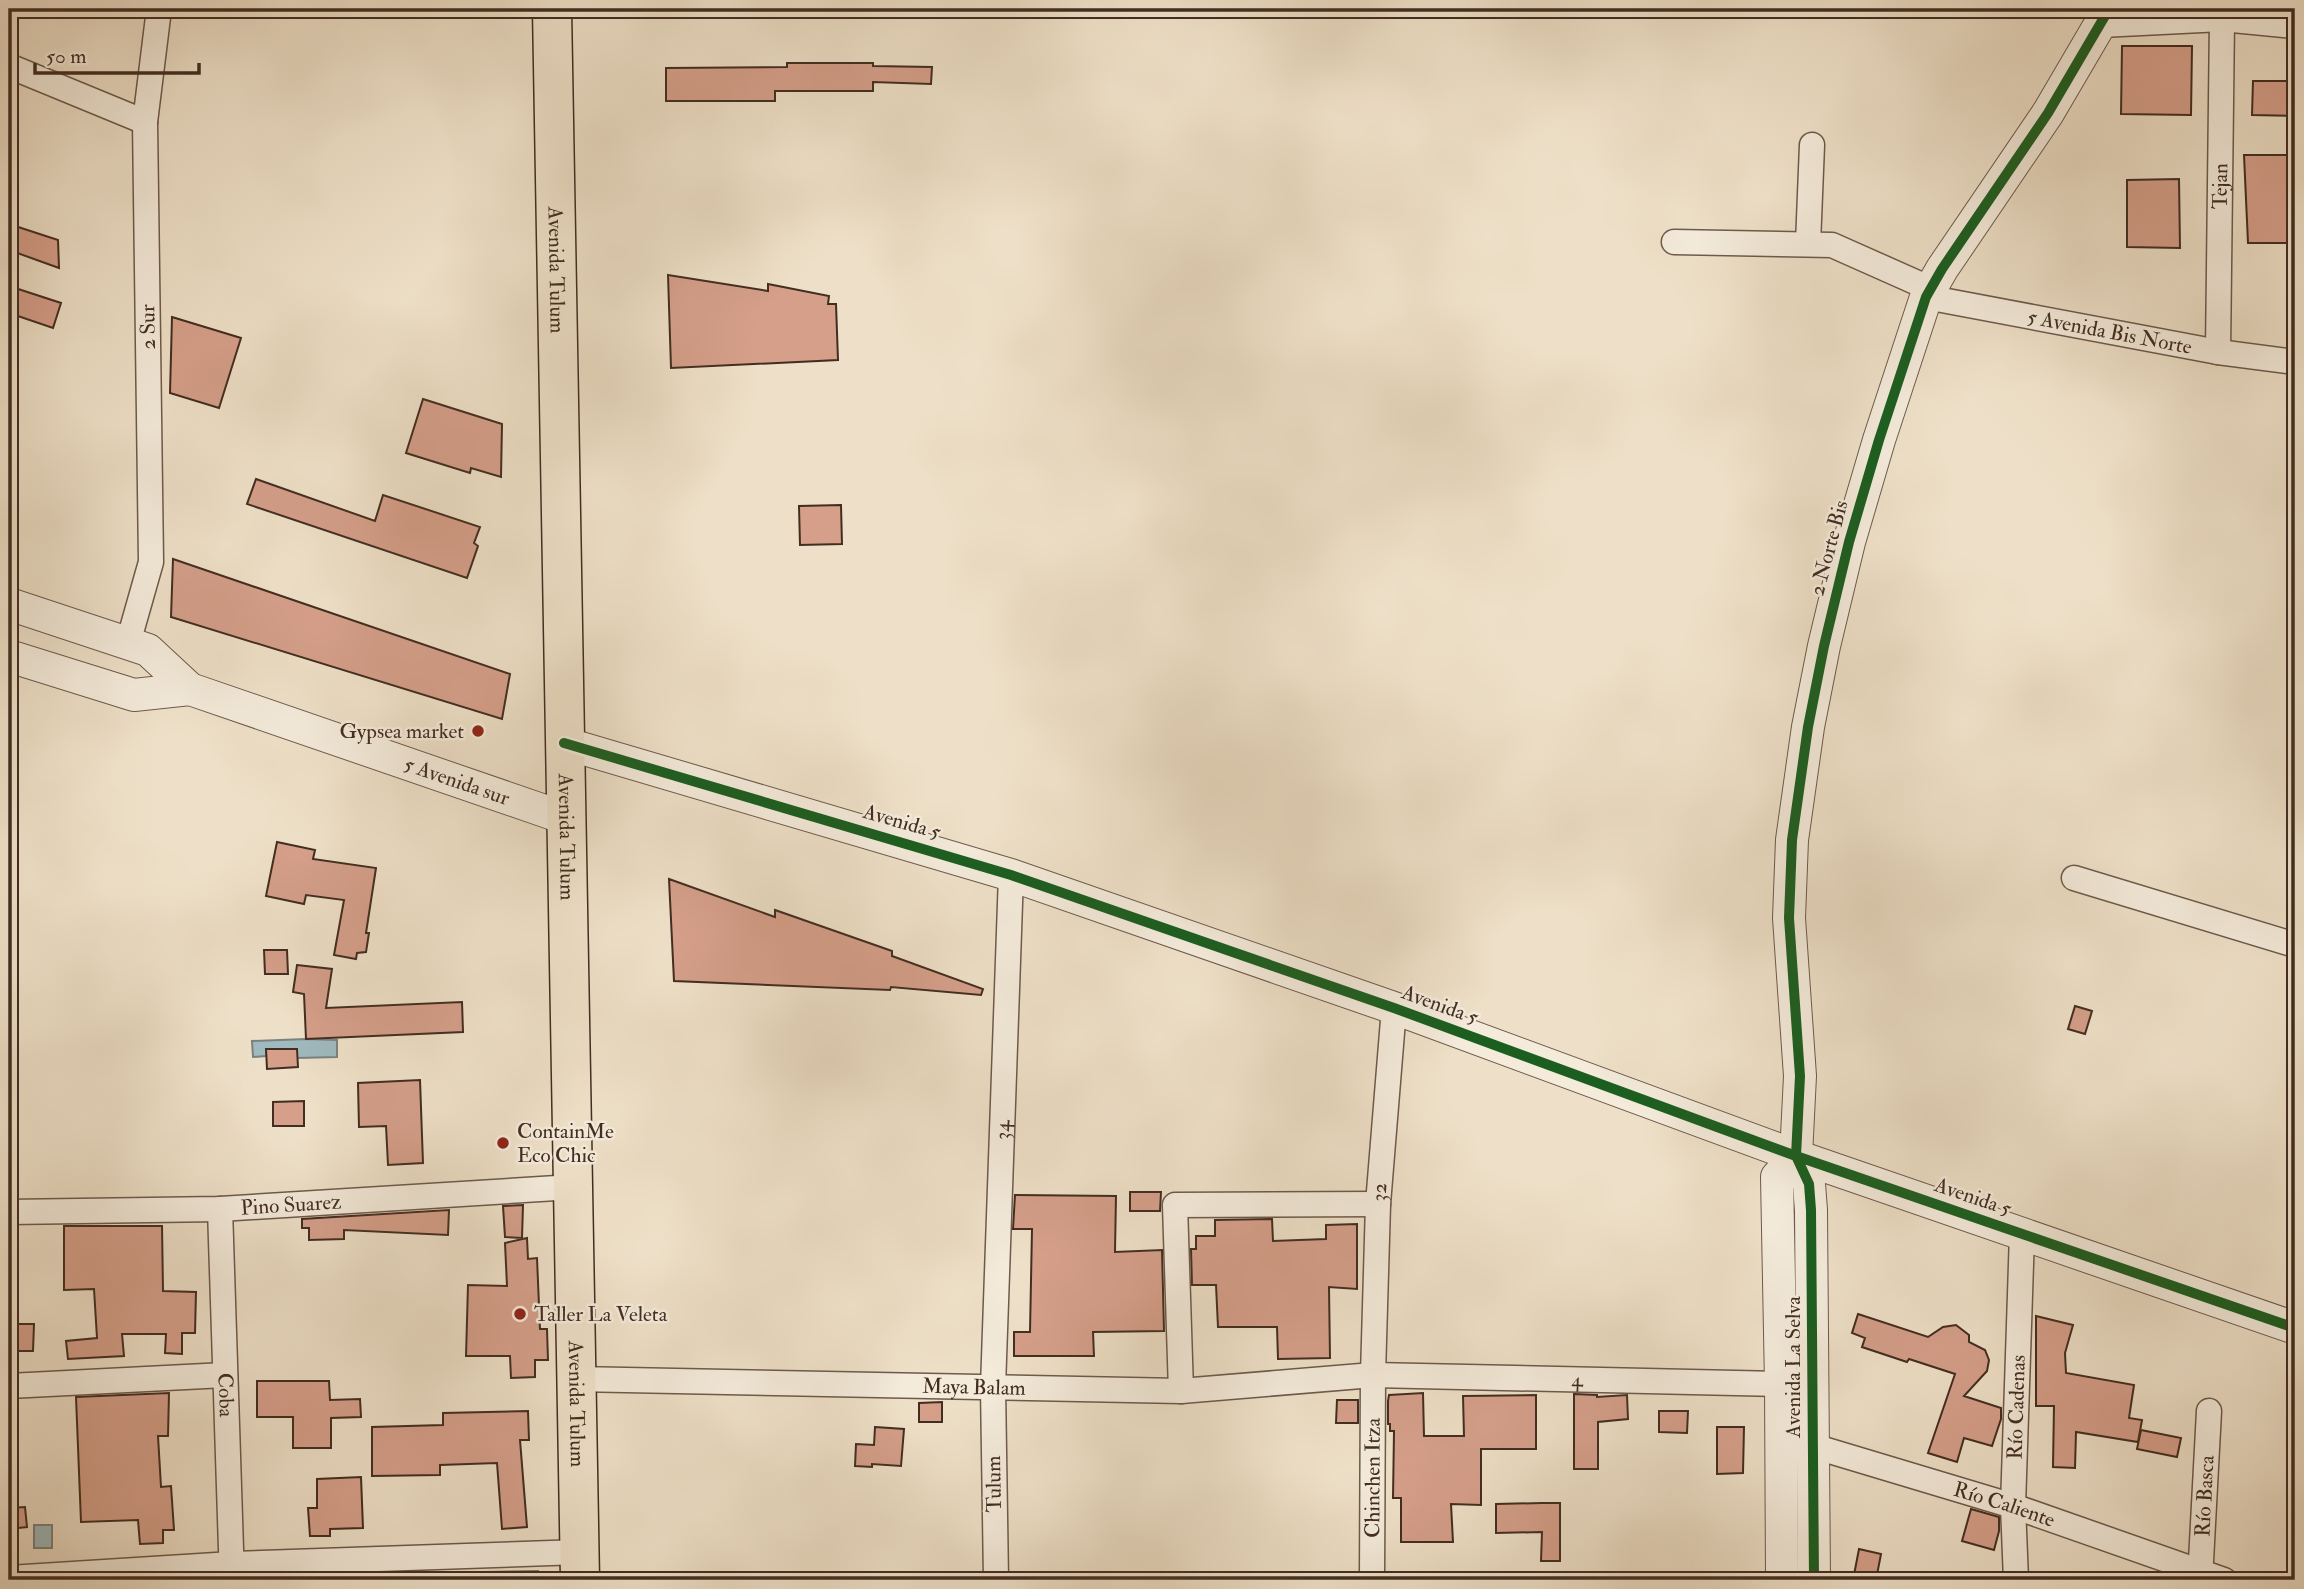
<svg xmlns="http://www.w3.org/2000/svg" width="2304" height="1589" font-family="'IM FELL Double Pica',serif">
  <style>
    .green { fill: #bfc192; stroke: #80775a; stroke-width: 2 }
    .water { fill: #9fbac0; stroke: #7a8280; stroke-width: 2 }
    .building { fill: #d59f8a; stroke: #422d21; stroke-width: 2 }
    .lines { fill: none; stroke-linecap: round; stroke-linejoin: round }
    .minor-casing { stroke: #6d5a4b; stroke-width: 27 }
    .tertiary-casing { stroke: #6d5a4b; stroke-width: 34 }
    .trunk-casing { stroke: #422d21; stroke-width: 41 }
    .minor { stroke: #f4ebdb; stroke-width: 24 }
    .tertiary { stroke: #f4ebdb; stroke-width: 32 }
    .trunk { stroke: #eee0c8; stroke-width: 38 }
    .cycleway-casing { stroke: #f4ebdb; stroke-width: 15 }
    .cycleway { stroke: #1b5e20; stroke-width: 10 }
    .poi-dot { fill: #8f2418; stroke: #f4ebdb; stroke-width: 2.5 }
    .labels { text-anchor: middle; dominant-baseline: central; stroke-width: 5; stroke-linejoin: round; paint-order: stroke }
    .street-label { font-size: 21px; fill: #422d21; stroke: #f4ebdb }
    .poi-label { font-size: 21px; fill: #422d21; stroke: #f4ebdb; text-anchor: start }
  </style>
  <rect width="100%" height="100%" fill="#eee0c8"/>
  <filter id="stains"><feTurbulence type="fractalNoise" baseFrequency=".00286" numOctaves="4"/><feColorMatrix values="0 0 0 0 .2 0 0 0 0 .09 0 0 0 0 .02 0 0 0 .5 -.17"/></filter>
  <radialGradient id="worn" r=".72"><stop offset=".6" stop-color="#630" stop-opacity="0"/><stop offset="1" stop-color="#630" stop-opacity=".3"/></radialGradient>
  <path class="green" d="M538 1571V1580H246V1577Z"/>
  <path class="water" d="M306 1039 337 1040V1057L297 1058 296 1049H267L266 1056 253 1057 252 1041Z
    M34 1525H52V1548H34Z"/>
  <path class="building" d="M2122 46H2192L2191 115 2121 114Z
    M787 63H873V66L932 67 931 84 873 82V91H775V101H666V68L787 67Z
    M2253 81H2295V116L2252 115Z
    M2244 155H2295V243H2248Z
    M2179 179 2180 248 2127 247V180Z
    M9 224 58 240 59 268 9 250Z
    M668 275 768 291V284L829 296 828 304H836L838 360 671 368Z
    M9 286 61 303 53 328 9 313Z
    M172 317 241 338 219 408 170 393Z
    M423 399 502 424 501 477 471 468 470 473 406 453Z
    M256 479 375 521 383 495 480 527 474 543 478 546 467 578 247 504Z
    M841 505 842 544 800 545 799 506Z
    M173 559 510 674 502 719 171 617Z
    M277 842 315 850 313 859 376 868 366 933H369L366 952 357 953 356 959 334 955 344 900 306 895 304 904 266 896Z
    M669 879 775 917V910L892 951V956L983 989 981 995 891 987 890 990 674 981Z
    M264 950H287L288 974H265Z
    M297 965 332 969 326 1008 462 1002 463 1032 306 1039 304 994 293 992Z
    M2075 1006 2092 1011 2085 1034 2068 1029Z
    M266 1049H297L298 1067 267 1069Z
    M420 1080 423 1163 388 1165 386 1126 359 1127 358 1083Z
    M304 1101V1126H273V1102Z
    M1130 1192H1161L1160 1211H1130Z
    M1015 1195 1116 1196 1115 1252 1162 1250 1164 1331 1093 1332 1094 1356H1014V1332H1030L1032 1229H1013Z
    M523 1205 522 1238 505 1237 503 1206Z
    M449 1210 448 1235 344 1230V1239L309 1240V1228H302V1219Z
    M1272 1219 1273 1241 1326 1239V1225L1357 1224V1289L1329 1287 1330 1358 1278 1359 1277 1327H1218L1216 1285H1192L1191 1249H1196V1236H1215V1220Z
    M64 1226H162L163 1291 196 1292 195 1333H182V1354L165 1353 166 1334H122L124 1356 68 1359 66 1341 97 1338 94 1289 64 1290Z
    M527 1238 528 1259 537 1258 540 1329H547L548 1360H535V1377L511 1378 510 1356H466L468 1285 507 1286 505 1243Z
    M1858 1314 1928 1337 1943 1327 1956 1325 1969 1335V1342L1985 1350 1989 1360 1987 1371 1964 1396 2001 1408V1419L1992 1446 1964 1438 1957 1462 1928 1453 1955 1374 1909 1359 1907 1362 1862 1347 1865 1338 1852 1333Z
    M2036 1316 2073 1325 2065 1353 2066 1373 2134 1385 2129 1418 2142 1420 2138 1442 2076 1432 2075 1468 2053 1467 2054 1406H2036Z
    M9 1324H34L33 1351H9Z
    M257 1381H329L330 1400 360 1399 361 1417 331 1418V1448H293V1417H257Z
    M169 1393 168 1436H158L161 1487 171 1486 174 1530H163V1543L140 1544 138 1520 81 1522 76 1397Z
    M1423 1393 1424 1436H1464L1463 1396 1536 1395V1449H1481V1505L1451 1504 1453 1542H1401V1498H1393L1394 1431H1390V1424H1388V1401L1389 1395Z
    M1574 1394 1597 1395V1397L1627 1395 1628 1419 1598 1422V1469H1574Z
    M1337 1400H1358V1423H1336Z
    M942 1402V1422H919V1403Z
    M528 1411 529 1440H520L527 1527 502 1529 497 1463 440 1465V1475L372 1476V1427L443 1425V1413Z
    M1659 1411H1688L1687 1433 1659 1432Z
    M875 1427 904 1429 901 1466 872 1464V1467L855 1466 856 1444 874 1445Z
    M1717 1427H1744L1743 1473 1717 1474Z
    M2141 1430 2181 1438 2177 1457 2137 1449Z
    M361 1477 363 1528 330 1529V1536H310L308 1508H317V1479Z
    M1542 1503H1560V1561H1541L1542 1532 1496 1533V1504Z
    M25 1507 27 1527 9 1529V1508Z
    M1971 1509 1999 1517V1531L1994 1550 1962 1541Z
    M1859 1549 1881 1554 1876 1580H1853Z"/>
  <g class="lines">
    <g class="minor-casing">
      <g id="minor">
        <path d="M2101 25 2222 19 2295 26"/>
        <path d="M9 66 145 122"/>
        <path d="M1674 242 1832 245 1931 289"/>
        <path d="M1808 244 1812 145"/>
        <path id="s1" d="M1926 297 2218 352 2295 362"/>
        <path id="s2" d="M2218 352 2222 19"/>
        <path d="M128 643 151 562 145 122 159 9"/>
        <path d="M2074 878 2295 945"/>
        <path id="s3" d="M220 1209 232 1580"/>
        <path id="s4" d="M9 1212 220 1209 573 1187"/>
        <path id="s5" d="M575 1379 1181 1391 1373 1375 1781 1384"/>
        <path d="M9 1386 225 1375"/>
        <path d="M1181 1391 1175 1205 1378 1204"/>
        <path id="s6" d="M1796 1446H1813L2013 1506 2224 1580"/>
        <path d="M9 1578 232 1564 580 1552"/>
        <path id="s7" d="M996 1580 993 1387 1011 875"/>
        <path id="s8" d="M1372 1580 1373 1375 1378 1204 1394 1008"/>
        <path id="s9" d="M2016 1580 2013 1506 2022 1234"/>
        <path id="s10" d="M2200 1580 2209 1411"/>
      </g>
    </g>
    <g class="tertiary-casing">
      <g id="tertiary">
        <path id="s11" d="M9 604 148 650 190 689 565 818"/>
        <path d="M9 656 134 695 190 689"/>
        <path d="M564 743 1011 875 1394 1008 1796 1156 2295 1328"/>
        <path d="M1782 1580 1781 1384 1777 1177 1796 1156"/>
        <path d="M1814 1580 1811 1210 1809 1184 1796 1156 1800 1076 1789 918 1792 840 1808 727 1824 646 1849 542 1879 440 1926 297 1942 269 2048 113 2109 9"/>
      </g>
    </g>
    <g class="trunk-casing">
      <g id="trunk">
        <path id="s12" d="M552 9 580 1580"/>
      </g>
    </g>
    <use href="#minor" class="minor"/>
    <use href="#tertiary" class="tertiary"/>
    <use href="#trunk" class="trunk"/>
    <g class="cycleway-casing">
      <path id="cycleway" d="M564 743 1011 875 1394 1008 1796 1156 2295 1328
        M1814 1580 1811 1210 1809 1184 1796 1156 1800 1076 1789 918 1792 840 1808 727 1824 646 1849 542 1879 440 1926 297 1942 269 2048 113 2109 9"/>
    </g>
    <use href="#cycleway" class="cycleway"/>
  </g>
  <g class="poi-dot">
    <circle cx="478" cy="731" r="7"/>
    <circle cx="503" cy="1143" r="7"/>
    <circle cx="520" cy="1314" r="7"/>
  </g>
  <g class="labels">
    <g class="street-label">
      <text stroke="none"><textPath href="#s2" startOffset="166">Tejan</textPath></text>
      <text stroke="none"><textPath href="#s12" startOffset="261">Avenida Tulum</textPath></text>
      <text transform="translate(148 327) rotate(-91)">2 Sur</text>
      <text stroke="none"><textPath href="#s1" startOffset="187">5 Avenida Bis Norte</textPath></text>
      <text transform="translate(1829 548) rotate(-75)">2 Norte Bis</text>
      <text stroke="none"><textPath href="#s11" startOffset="486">5 Avenida sur</textPath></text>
      <text transform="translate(902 822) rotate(16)">Avenida 5</text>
      <text stroke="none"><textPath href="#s12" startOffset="828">Avenida Tulum</textPath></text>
      <text transform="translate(1440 1005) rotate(20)">Avenida 5</text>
      <text stroke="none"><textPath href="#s7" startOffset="450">34</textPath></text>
      <text stroke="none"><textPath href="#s8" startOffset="388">32</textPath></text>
      <text transform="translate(1973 1197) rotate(19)">Avenida 5</text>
      <text stroke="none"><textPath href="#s4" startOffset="282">Pino Suarez</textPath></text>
      <text transform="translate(1793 1367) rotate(-90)">Avenida La Selva</text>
      <text stroke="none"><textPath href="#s5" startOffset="1003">4</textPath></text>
      <text stroke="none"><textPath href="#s5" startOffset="399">Maya Balam</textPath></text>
      <text stroke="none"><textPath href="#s3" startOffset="186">Coba</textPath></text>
      <text stroke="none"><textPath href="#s12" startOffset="1395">Avenida Tulum</textPath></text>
      <text stroke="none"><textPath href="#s9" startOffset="173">Río Cadenas</textPath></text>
      <text stroke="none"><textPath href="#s8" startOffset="102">Chinchen Itza</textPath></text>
      <text transform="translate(994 1484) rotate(-91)">Tulum</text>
      <text stroke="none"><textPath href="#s10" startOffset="84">Río Basca</textPath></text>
      <text stroke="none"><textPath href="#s6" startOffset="217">Río Caliente</textPath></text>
    </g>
    <g class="poi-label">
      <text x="464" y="731" text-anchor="end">Gypsea market</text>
      <text x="517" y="1131">ContainMe<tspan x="517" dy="24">Eco Chic</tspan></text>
      <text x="534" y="1314">Taller La Veleta</text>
    </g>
  </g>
  <rect width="2304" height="1589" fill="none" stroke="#eee0c8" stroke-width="35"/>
  <rect x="10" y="10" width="2283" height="1568" fill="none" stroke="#422d21" stroke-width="3.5"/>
  <rect x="18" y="18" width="2269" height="1554" fill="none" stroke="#422d21" stroke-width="2"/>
  <path d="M35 63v10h164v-10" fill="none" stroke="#422d21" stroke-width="3.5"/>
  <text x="46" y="63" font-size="21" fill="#422d21" stroke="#f4ebdb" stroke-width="5" paint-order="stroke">50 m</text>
  <rect width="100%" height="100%" filter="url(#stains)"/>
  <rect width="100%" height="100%" fill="url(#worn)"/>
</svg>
